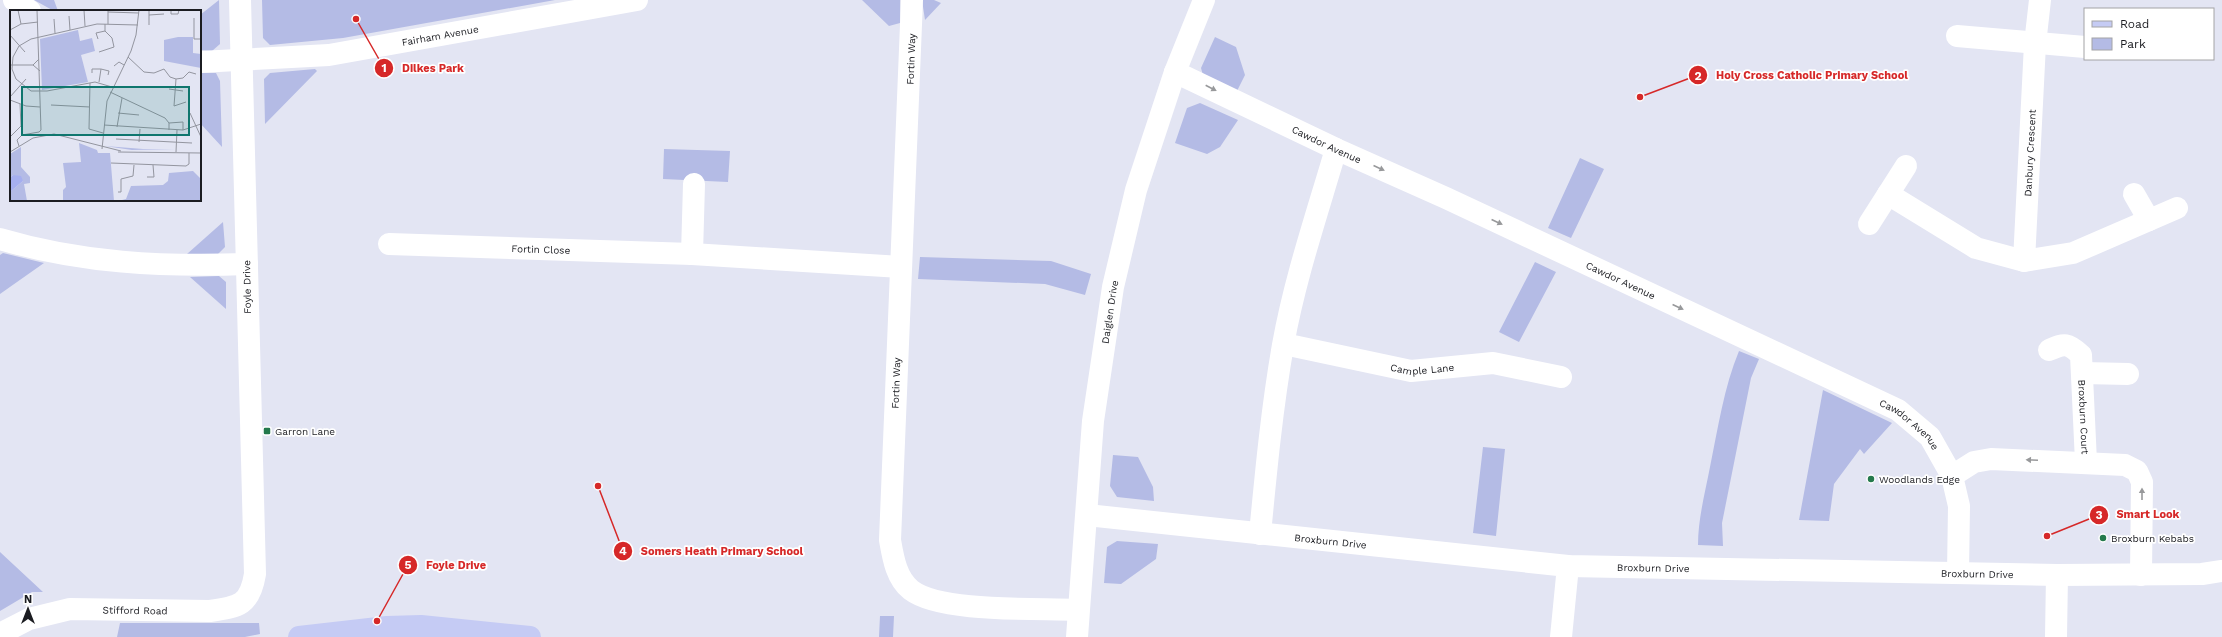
<svg xmlns="http://www.w3.org/2000/svg" width="2222" height="637" font-family="'Work Sans',sans-serif">
  <style>
    .green { fill: #b4bbe5 }
    .lines { fill: none; stroke-linecap: round; stroke-linejoin: round }
    .minor { stroke: #fff; stroke-width: 22 }
    .major { stroke: #c5cbf4; stroke-width: 22 }
    .oneway { fill: #98999b }
    .poi-dot { fill: #24794c; stroke: #fff; stroke-width: 1.5 }
    .labels { text-anchor: middle; dominant-baseline: central; stroke-width: 3.5; stroke-linejoin: round; paint-order: stroke }
    .street-label { font-size: 10px; fill: #1b1c21; stroke: #fff }
    .poi-label { font-size: 10px; fill: #1b1c21; stroke: #fff; text-anchor: start }
    .inset-road { fill: none; stroke: #93959f; stroke-width: 1 }
    .view { fill: #0f766e; fill-opacity: 0.15; stroke: #0f766e; stroke-width: 2 }
    .inset-edge { fill: none; stroke: #1b1c21; stroke-width: 2 }
    .leader { fill: none; stroke: #d62828; stroke-width: 1.5 }
    .callout-dot { fill: #d62828; stroke: #fff; stroke-width: 1.5 }
    .mark-label { font-size: 12px; text-anchor: middle; font-weight: bold; fill: #fff }
    .callout-label { font-size: 11px; text-anchor: middle; font-weight: bold; fill: #d62828; stroke: #fff; stroke-width: 3.5; stroke-linejoin: round; paint-order: stroke }
  </style>
  <rect width="100%" height="100%" fill="#e3e5f3"/>
  <path class="green" d="M34 0H54L58 11H54Z
    M219 0 220 44 212 51 200 50V15Z
    M262 0H555L343 38 270 45 263 38Z
    M862 0H900V23L889 26Z
    M922 0H934L941 3 925 20Z
    M1215 37 1236 47 1245 75 1236 93 1204 79 1201 68Z
    M315 69 317 71 265 124 264 79 270 73Z
    M200 73H216L220 81 222 147 200 123Z
    M1200 103 1238 120 1220 147 1207 154 1175 143 1187 108Z
    M664 149 730 151 728 182 663 179Z
    M1580 158 1604 169 1571 238 1548 228Z
    M223 222 225 247 218 254H187Z
    M3 253 44 263 0 294V255Z
    M920 257 1051 261 1091 274 1085 295 1045 284 918 279Z
    M1535 262 1556 272 1519 342 1499 332Z
    M219 276 226 282V309L190 277Z
    M1739 351 1759 359 1751 378 1722 523 1723 546 1698 545C1698 519 1705 493 1710 467 1718 428 1724 387 1739 351Z
    M1823 390 1892 423 1864 454 1860 449 1834 484 1829 521 1799 520Z
    M1483 447 1505 449 1496 536 1473 533Z
    M1113 455 1138 457 1153 487 1154 501 1117 497 1110 486Z
    M1117 541 1158 544 1156 559 1121 584 1104 583 1107 547Z
    M0 552 43 592H32L0 611Z
    M880 616H894L893 637H879Z
    M120 623H259L260 634 245 637H117Z"/>
  <g class="lines">
    <g class="minor">
      <path d="M14 0 30 11"/>
      <path d="M912 0 890 540C893 557 896 578 911 590 941 613 1037 608 1078 610"/>
      <path d="M2040 0 2035 44 2024 261 2073 253 2177 208"/>
      <path d="M1957 36 2085 47"/>
      <path id="s1" d="M200 62 329 55 637 0"/>
      <path id="s2" d="M1175 72 1336 149 1446 198 1898 410 1930 437 1952 476 1959 506 1958 573"/>
      <path d="M1888 194 1976 248 2024 261"/>
      <path d="M2134 194 2149 220"/>
      <path d="M1869 224 1906 166"/>
      <path d="M0 239C81 263 162 267 247 264"/>
      <path id="s3" d="M389 244 692 254 901 267"/>
      <path d="M692 254 694 184"/>
      <path id="s4" d="M1284 344 1411 371 1493 363 1561 377"/>
      <path id="s5" d="M2049 350C2065 343 2068 343 2081 355L2086 462"/>
      <path d="M2083 373 2128 374"/>
      <path d="M1952 476 1974 462 1991 459 2125 465 2137 471 2142 482 2141 575"/>
      <path id="s6" d="M1087 515 1568 566 2057 575 2202 574 2222 571"/>
      <path d="M1260 534C1266 471 1272 408 1283 345 1295 278 1317 214 1336 149"/>
      <path id="s7" d="M0 634 29 619 70 609 210 611C239 607 250 605 255 574L240 0"/>
      <path id="s8" d="M1077 637 1093 421 1113 287 1136 190 1175 72 1204 0"/>
      <path d="M1561 637 1568 566"/>
      <path d="M2056 637 2057 575"/>
    </g>
    <path class="major" d="M299 637 387 627 421 626 530 637"/>
  </g>
  <defs><path id="oneway-solid" d="M-6-.8H1V-3.2L6.5 0L1 3.2V.8H-6Z"/></defs>
  <g class="oneway">
    <use href="#oneway-solid" transform="translate(1211 88) rotate(27)"/>
    <use href="#oneway-solid" transform="translate(1379 168) rotate(24)"/>
    <use href="#oneway-solid" transform="translate(1497 222) rotate(25)"/>
    <use href="#oneway-solid" transform="translate(1678 307) rotate(25)"/>
    <use href="#oneway-solid" transform="translate(2032 460) rotate(-178)"/>
    <use href="#oneway-solid" transform="translate(2142 494) rotate(-90)"/>
  </g>
  <g class="poi-dot">
    <rect x="263" y="427" width="8" height="8" rx="2"/>
    <circle cx="1871" cy="479" r="4"/>
    <circle cx="2103" cy="538" r="4"/>
  </g>
  <g class="labels">
    <g class="street-label">
      <text stroke="none"><textPath href="#s1" startOffset="242">Fairham Avenue</textPath></text>
      <text transform="translate(911 59) rotate(-88)">Fortin Way</text>
      <text stroke="none"><textPath href="#s2" startOffset="168">Cawdor Avenue</textPath></text>
      <text transform="translate(2030 153) rotate(-87)">Danbury Crescent</text>
      <text stroke="none"><textPath href="#s3" startOffset="152">Fortin Close</textPath></text>
      <text stroke="none"><textPath href="#s2" startOffset="492">Cawdor Avenue</textPath></text>
      <text transform="translate(247 287) rotate(-91)">Foyle Drive</text>
      <text stroke="none"><textPath href="#s8" startOffset="327">Daiglen Drive</textPath></text>
      <text stroke="none"><textPath href="#s4" startOffset="141">Cample Lane</textPath></text>
      <text transform="translate(896 383) rotate(-88)">Fortin Way</text>
      <text stroke="none"><textPath href="#s5" startOffset="98">Broxburn Court</textPath></text>
      <text stroke="none"><textPath href="#s2" startOffset="816">Cawdor Avenue</textPath></text>
      <text stroke="none"><textPath href="#s6" startOffset="245">Broxburn Drive</textPath></text>
      <text stroke="none"><textPath href="#s6" startOffset="569">Broxburn Drive</textPath></text>
      <text stroke="none"><textPath href="#s6" startOffset="893">Broxburn Drive</textPath></text>
      <text stroke="none"><textPath href="#s7" startOffset="140">Stifford Road</textPath></text>
    </g>
    <g class="poi-label">
      <text x="275" y="431">Garron Lane</text>
      <text x="1879" y="479">Woodlands Edge</text>
      <text x="2111" y="538">Broxburn Kebabs</text>
    </g>
  </g>
  <g transform="translate(10 10)">
    <rect width="191" height="191" fill="#e3e5f3"/>
    <path d="M68 20 70 31 82 28 85 41 71 45 78 72 32 80 30 29ZM168 27H183V43L191 44V58L154 51V30ZM69 133 87 140 88 143H100L104 191H53V180L56 177 53 153 71 152ZM95 136 133 139H165L122 140ZM11 137V157L20 167V173L14 174 17 191H0V182L13 171 3 165 0 168V144ZM183 161 191 169V191H108L116 189 121 176 153 175 158 171 159 163Z" fill="#b4bbe5"/>
    <path d="M3 165 11 166 13 171 0 182V168Z" fill="#a6afef"/>
    <path class="inset-road" d="M8 0 11 14M74 0 75 16M161 0V4H168L169 0M98 2 129 3M139 5 154 4M59 6 60 20M184 8V29H191M44 9 45 23M98 14V0M139 15V0M0 20 11 14 28 12M0 25 15 42M88 29 86 23 95 21M89 42 104 37 102 28 95 21V14M118 47 134 62 144 63 154 59 160 67 166 69 173 68 179 62 186 64M29 49 23 55 30 61M0 55H23M104 56 109 52 114 55M82 63V59H91M166 69 164 96 176 92M89 72 91 59 99 61 98 65M80 73 79 119 93 123M102 77 85 72 37 81H21L6 69 2 59 3 47 9 36 21 29 87 14 128 15M159 79 173 81M100 82 155 108 159 113V120M0 87 16 69M0 90 16 96 30 97M41 95 80 97M108 103 129 105M180 103 191 127M159 113 173 112V120M94 115 173 120 191 114M107 117 112 88M0 127 11 116 10 94M106 129 182 133M129 132 130 119M9 136 7 130 12 125 29 122 31 120 27 0M92 139 97 91 121 41 126 25 129 0M0 142 23 128 44 124 111 141M108 142 191 143M166 142 167 120M101 153 176 156 179 154V143M137 167H144L143 155M108 182H111V169L123 166 124 155"/>
    <path class="view" d="M12 77H179V125H12Z"/>
    <rect width="191" height="191" class="inset-edge"/>
  </g>
  <path class="leader" d="M356 19L384 68M1640 97L1698 75M2047 536L2099 515M598 486L623 551M377 621L408 565"/>
  <g class="callout-dot">
    <circle cx="356" cy="19" r="4"/>
    <circle cx="1640" cy="97" r="4"/>
    <circle cx="2047" cy="536" r="4"/>
    <circle cx="598" cy="486" r="4"/>
    <circle cx="377" cy="621" r="4"/>
    <circle cx="384" cy="68" r="10"/>
    <circle cx="1698" cy="75" r="10"/>
    <circle cx="2099" cy="515" r="10"/>
    <circle cx="623" cy="551" r="10"/>
    <circle cx="408" cy="565" r="10"/>
  </g>
  <g class="mark-label">
    <text x="384" y="72">1</text>
    <text x="1698" y="80">2</text>
    <text x="2099" y="519">3</text>
    <text x="623" y="555">4</text>
    <text x="408" y="569">5</text>
  </g>
  <g class="callout-label">
    <text x="433" y="72">Dilkes Park</text>
    <text x="1812" y="79">Holy Cross Catholic Primary School</text>
    <text x="2148" y="518">Smart Look</text>
    <text x="722" y="555">Somers Heath Primary School</text>
    <text x="456" y="569">Foyle Drive</text>
  </g>
  <rect x="2084" y="8" width="130" height="52" fill="#ffffff" stroke="#a4a4a6"/>
  <rect x="2092" y="21" width="20" height="6" fill="#c5cbf4" stroke="#a4a4a6"/>
  <text x="2120" y="28" font-size="12" fill="#1b1c21">Road</text>
  <rect x="2092" y="38" width="20" height="12" fill="#b4bbe5" stroke="#a4a4a6"/>
  <text x="2120" y="48" font-size="12" fill="#1b1c21">Park</text>
  <g transform="translate(28 609)" stroke="#ffffff" stroke-width="3" paint-order="stroke">
  <path d="M0-3L7 15L0 10L-7 15Z" fill="#1b1c21"/>
  <text y="-6" font-size="11" font-weight="bold" text-anchor="middle" fill="#1b1c21">N</text>
  </g>
</svg>
